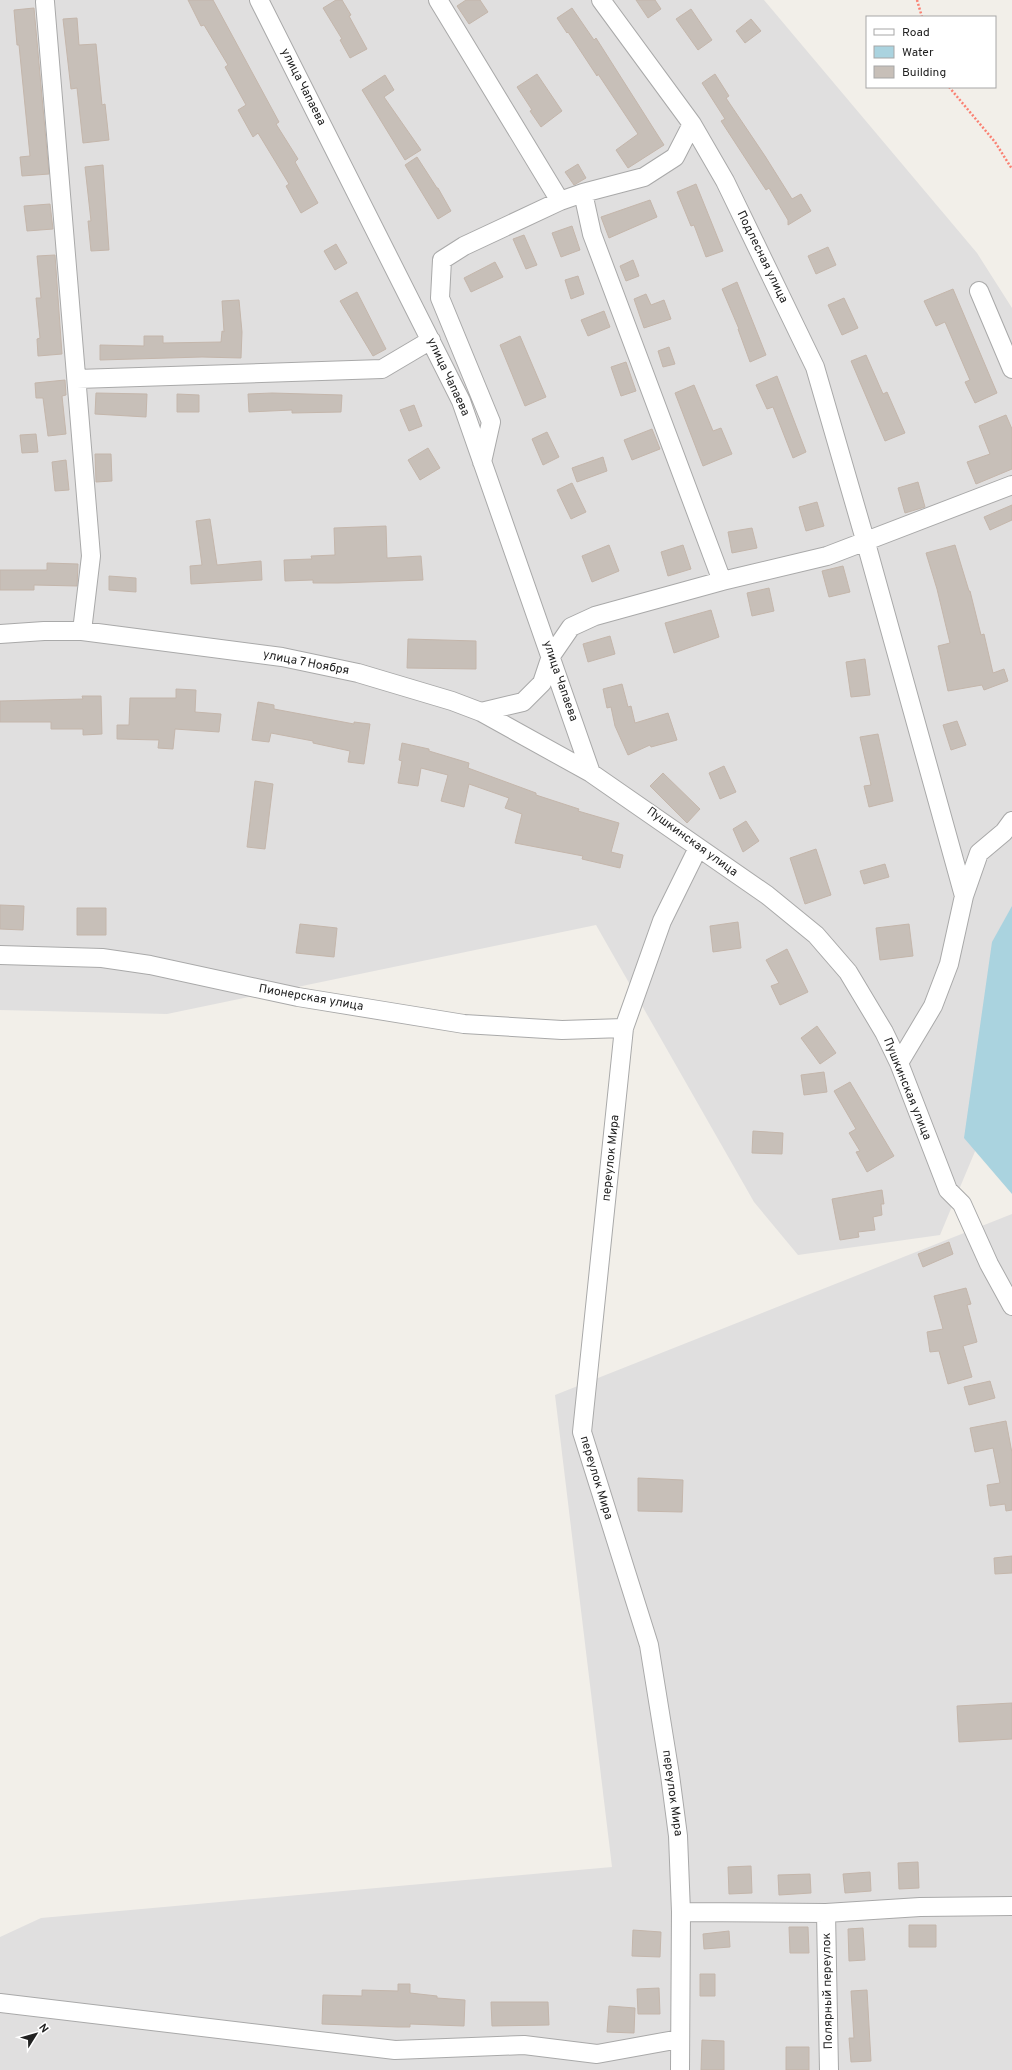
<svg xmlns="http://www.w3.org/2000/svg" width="1012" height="2070" font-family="Overpass,sans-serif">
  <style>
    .residential { fill: #e0dfdf }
    .water { fill: #aad3df }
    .building { fill: #c7bfb8; stroke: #c4b6ab }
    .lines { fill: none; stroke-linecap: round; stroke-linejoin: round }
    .street-casing { stroke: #a9a9a9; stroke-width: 20 }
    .path { stroke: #fa8072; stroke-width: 2.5; stroke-dasharray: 2 2; stroke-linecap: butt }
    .street { stroke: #fff; stroke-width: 18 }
    .labels { text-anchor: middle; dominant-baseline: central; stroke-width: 3.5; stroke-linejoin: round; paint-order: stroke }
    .street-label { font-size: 12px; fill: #222; stroke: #fff }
  </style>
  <rect width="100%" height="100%" fill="#f2efe9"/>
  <path class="residential" d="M0 0H764L977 253 1012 308V1063L940 1235 798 1255 754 1202 596 925 167 1014 0 1010Z
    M1012 1214V2070H0V1937L41 1918 612 1867 555 1395Z"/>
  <path class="water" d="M1012 906V1194L964 1138 992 942Z"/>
  <path class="building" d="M188 0H213L279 122 276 124 298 159 295 162 318 203 301 213 286 186 289 184 258 133 253 137 238 110 246 105 225 67 228 65 204 25 201 26Z
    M336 0H342L351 15 349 16 367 49 350 58 340 40 342 39 323 8Z
    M466 0H480L488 12 469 24 457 6Z
    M636 0H655L661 9 648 18Z
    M34 8 49 174 22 176 20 157 30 156 19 45H17L14 10Z
    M572 8 594 40 596 38 664 145 628 168 616 150 638 134 598 74 597 76 568 32 567 33 557 18Z
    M691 9 712 40 698 50 676 19Z
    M77 18 79 45 96 44 102 105 105 104 109 140 83 143 77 88 71 89 63 19Z
    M751 19 761 31 745 43 736 31Z
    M537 74 562 111 541 127 530 111 532 110 517 87Z
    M715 74 729 96 726 98 765 156 792 199 801 194 811 211 788 225V220L769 188 766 190 721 121 725 119 702 83Z
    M385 75 394 90 384 97 421 150 405 160 362 90Z
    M417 157 437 188H438L451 211 438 219 405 165Z
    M578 164 586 178 574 185 565 172Z
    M103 165 109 250 91 251 88 221H91L85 167Z
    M696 184 723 251 706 257 694 225 691 226 677 192Z
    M650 200 657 217 609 238 601 217Z
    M50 204 53 229 27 231 24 206Z
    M572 226 580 250 561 257 552 233Z
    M524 235 537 265 526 269 513 239Z
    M336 244 347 263 335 270 324 251Z
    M828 247 836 265 816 274 808 256Z
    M55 255 62 354 38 356 37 339 40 338 36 298H41L37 256Z
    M633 260 639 276 626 281 620 266Z
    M495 262 503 277 471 292 464 278Z
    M578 276 584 294 571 299 565 280Z
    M737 282 766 355 750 362 738 329H739L722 289Z
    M953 289 997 393 975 403 965 382 970 380 945 322 936 326 924 301Z
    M357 292 386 349 373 356 340 301Z
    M646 294 651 305 664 300 671 319 644 328 634 299Z
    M844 298 858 328 842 335 828 305Z
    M239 300 242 332 241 358 202 357 100 360V345L144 346V336H163V343L221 342 222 331 224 332 222 301Z
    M604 311 610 327 588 336 581 320Z
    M520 336 546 397 525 406 500 345Z
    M669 347 675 364 663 367 658 351Z
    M866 355 883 394 887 392 905 433 885 441 851 361Z
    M626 362 636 391 621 396 611 367Z
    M777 376 806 452 793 458 773 407 767 409 756 385Z
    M65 380 66 395 62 396 66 434 48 436 43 398H36L35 383Z
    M694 385 713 431 721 428 732 454 703 466 675 393Z
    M96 393 147 394 146 417 95 414Z
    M272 393 342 395 341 412 292 413V410L249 412 248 394Z
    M177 394 199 395V412H177Z
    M414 405 422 426 409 431 400 410Z
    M1006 415 1012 429V469L976 484 967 462 990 454 979 426Z
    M652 429 660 449 632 460 624 440Z
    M547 432 559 457 543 465 532 439Z
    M36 434 38 452 22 453 20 435Z
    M428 448 440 468 420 480 408 460Z
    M95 454H111L112 481 96 482Z
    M603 457 607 471 577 482 572 468Z
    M66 460 69 490 55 491 52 462Z
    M918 482 925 507 905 513 898 488Z
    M572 483 586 512 571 519 557 490Z
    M817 502 824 526 806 531 799 507Z
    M1012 505V520L990 530 984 517Z
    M210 519 217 565 261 561 262 580 191 584 190 566 202 565 196 521Z
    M386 526 387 558 421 556 423 580 338 583H313V580L285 581 284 560 312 559 311 556 335 555 334 528Z
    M752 528 757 548 732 553 728 532Z
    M609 545 619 571 592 582 582 556Z
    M683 545 691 569 668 576 661 552Z
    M955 545 969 591H970L981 635 984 634 993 673 1004 669 1008 681 984 690 982 685 948 691 938 646 950 643 937 589 926 553Z
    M47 563 78 564 77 586 34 585V590H0V570H47Z
    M843 566 850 592 829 597 822 571Z
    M109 576 136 578V592L109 590Z
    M769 588 774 611 752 616 747 593Z
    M711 610 719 637 674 653 665 623Z
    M610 636 615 654 588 662 583 644Z
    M408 639 476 641V669L407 668Z
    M865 659 870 695 851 697 846 662Z
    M622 684 628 707 631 706 635 723 668 713 677 740 651 747 650 745 628 755 615 726 611 707 607 708 603 689Z
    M176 689 196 690 195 712 221 714 219 732 175 729 173 749 158 748 159 740 117 739V725H129L130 698H176Z
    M82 696H101L102 734 83 735V729H51V722H0V701L83 699Z
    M258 702 274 705V709L354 724V722L370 724 364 764 348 762 350 751 313 743V741L271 733 269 742 252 740Z
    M957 721 966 745 951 750 943 725Z
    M878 734 893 801 869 807 864 786 871 785 860 737Z
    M402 743 429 749V751L469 763 468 768 536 793V795L579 809 578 811 619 823 611 852 623 855 620 868 582 859 583 856 515 843 522 814 505 808 509 798 469 784 464 807 441 801 448 775 421 768 418 786 398 783 402 761 399 760Z
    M724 766 736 792 720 799 709 773Z
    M663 773 700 809 687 823 650 786Z
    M255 781 273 784 265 849 247 847Z
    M746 821 759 841 743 852 733 829Z
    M816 849 831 895 805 904 790 858Z
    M885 864 889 877 864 884 860 871Z
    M0 905 24 906 23 930 0 929Z
    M77 908H106V935H77Z
    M738 922 741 948 713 952 710 926Z
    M300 924 337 928 334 957 296 953Z
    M909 924 913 956 880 960 876 928Z
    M787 949 808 992 780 1005 771 986 779 983 766 960Z
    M817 1026 836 1053 820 1064 801 1038Z
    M824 1072 827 1092 804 1095 801 1075Z
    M850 1082 894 1156 867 1172 856 1152 860 1151 849 1133 856 1129 834 1091Z
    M753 1131 783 1133 782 1154 752 1153Z
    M882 1190 884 1204H881L882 1215 873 1217 875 1230 858 1232 859 1237 840 1240 832 1199Z
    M949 1242 953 1254 923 1267 918 1254Z
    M966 1288 971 1304 967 1305 977 1342 963 1346 972 1377 948 1384 939 1351 930 1352 927 1332 943 1329 934 1296Z
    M990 1381 995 1398 969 1405 964 1387Z
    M1006 1421 1012 1453V1510L1006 1511 1005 1504 990 1506 987 1485 1000 1483 993 1448 975 1452 970 1428Z
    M638 1478 683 1480 682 1512 638 1511Z
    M1012 1556V1573L995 1574 994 1558Z
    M1012 1703V1739L959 1742 957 1706Z
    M918 1862 919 1888 899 1889 898 1863Z
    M751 1866 752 1893 729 1894 728 1867Z
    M870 1872 871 1891 845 1893 843 1874Z
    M810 1874 811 1893 779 1895 778 1875Z
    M909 1925H936V1947H909Z
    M789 1927H808L809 1953H790Z
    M863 1928 865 1960 849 1961 848 1929Z
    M633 1930 661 1932 660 1957 632 1956Z
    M729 1931 730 1947 704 1949 703 1934Z
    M700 1974H715V1996H700Z
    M398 1984H410V1993L437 1996V1998L465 2000 464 2026 410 2024V2027H398L322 2024 323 1995 362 1996V1990L398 1991Z
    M659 1988 660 2014H638L637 1989Z
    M867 1990 871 2061 851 2062 849 2038H854L851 1991Z
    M491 2002H548L549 2025 492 2026Z
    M609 2006 635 2008 634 2033 607 2032Z
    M702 2040 724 2041V2070H701Z
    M786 2047H809V2070H786Z"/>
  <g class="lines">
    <g class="street-casing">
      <path id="street" d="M259 0 461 401 591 773
        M438 0 560 201
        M601 0 692 124 725 181 815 367 866 543 964 896
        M45 2 91 556 82 631
        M583 193 592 234 722 581
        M979 291 1012 369
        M77 379 382 369 431 340
        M482 462 491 422 440 298 442 260 464 246 560 201 583 193 644 177 675 157 692 124
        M0 634 44 631H82L282 657 358 673 452 701 481 712 591 773 767 895 816 935 848 972 884 1032 899 1063 948 1190 962 1204 989 1264 1012 1306
        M481 712 523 702 542 683 551 656 571 627 595 616 722 581 827 556 1012 485
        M0 955 102 958 150 965 298 997 464 1024 562 1030 624 1028
        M899 1063 933 1006 949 964 964 896 979 853 1004 832 1012 821
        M681 1912 826 1913 920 1907 1012 1906
        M826 1913 829 2070
        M0 2003 395 2050 524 2045 597 2054 680 2039
        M680 2070 681 1912 678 1836 670 1775 649 1645 582 1432 624 1028 662 921 698 848"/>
    </g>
    <path class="path" d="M917 0 922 17
      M949 87 995 142 1012 169"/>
    <use href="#street" class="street"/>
  </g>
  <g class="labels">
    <g class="street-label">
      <text transform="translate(303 87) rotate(63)">улица Чапаева</text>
      <text transform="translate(762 257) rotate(64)">Подлесная улица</text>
      <text transform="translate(448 377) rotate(65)">улица Чапаева</text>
      <text transform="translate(306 663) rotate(11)">улица 7 Ноября</text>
      <text transform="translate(560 681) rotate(71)">улица Чапаева</text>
      <text transform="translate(692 842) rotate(36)">Пушкинская улица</text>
      <text transform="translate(311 998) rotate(10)">Пионерская улица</text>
      <text transform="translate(907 1089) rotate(68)">Пушкинская улица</text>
      <text transform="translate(611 1158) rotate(-84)">переулок Мира</text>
      <text transform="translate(596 1478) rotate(73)">переулок Мира</text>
      <text transform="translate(672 1793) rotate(82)">переулок Мира</text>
      <text transform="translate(828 1991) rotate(-91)">Полярный переулок</text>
    </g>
  </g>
  <rect x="866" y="16" width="130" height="72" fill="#ffffff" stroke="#a7a7a7"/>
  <rect x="874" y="29" width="20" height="6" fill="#ffffff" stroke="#a7a7a7"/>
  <text x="902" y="36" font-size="12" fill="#222222">Road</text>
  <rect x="874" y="46" width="20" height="12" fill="#aad3df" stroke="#a7a7a7"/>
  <text x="902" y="56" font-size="12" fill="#222222">Water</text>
  <rect x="874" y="66" width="20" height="12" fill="#c7bfb8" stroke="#a7a7a7"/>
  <text x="902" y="76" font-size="12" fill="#222222">Building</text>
  <g transform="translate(36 2034) rotate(53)" stroke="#ffffff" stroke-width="3" paint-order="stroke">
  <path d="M0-3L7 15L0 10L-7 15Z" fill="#222222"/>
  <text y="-6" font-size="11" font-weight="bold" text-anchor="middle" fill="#222222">N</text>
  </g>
</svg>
